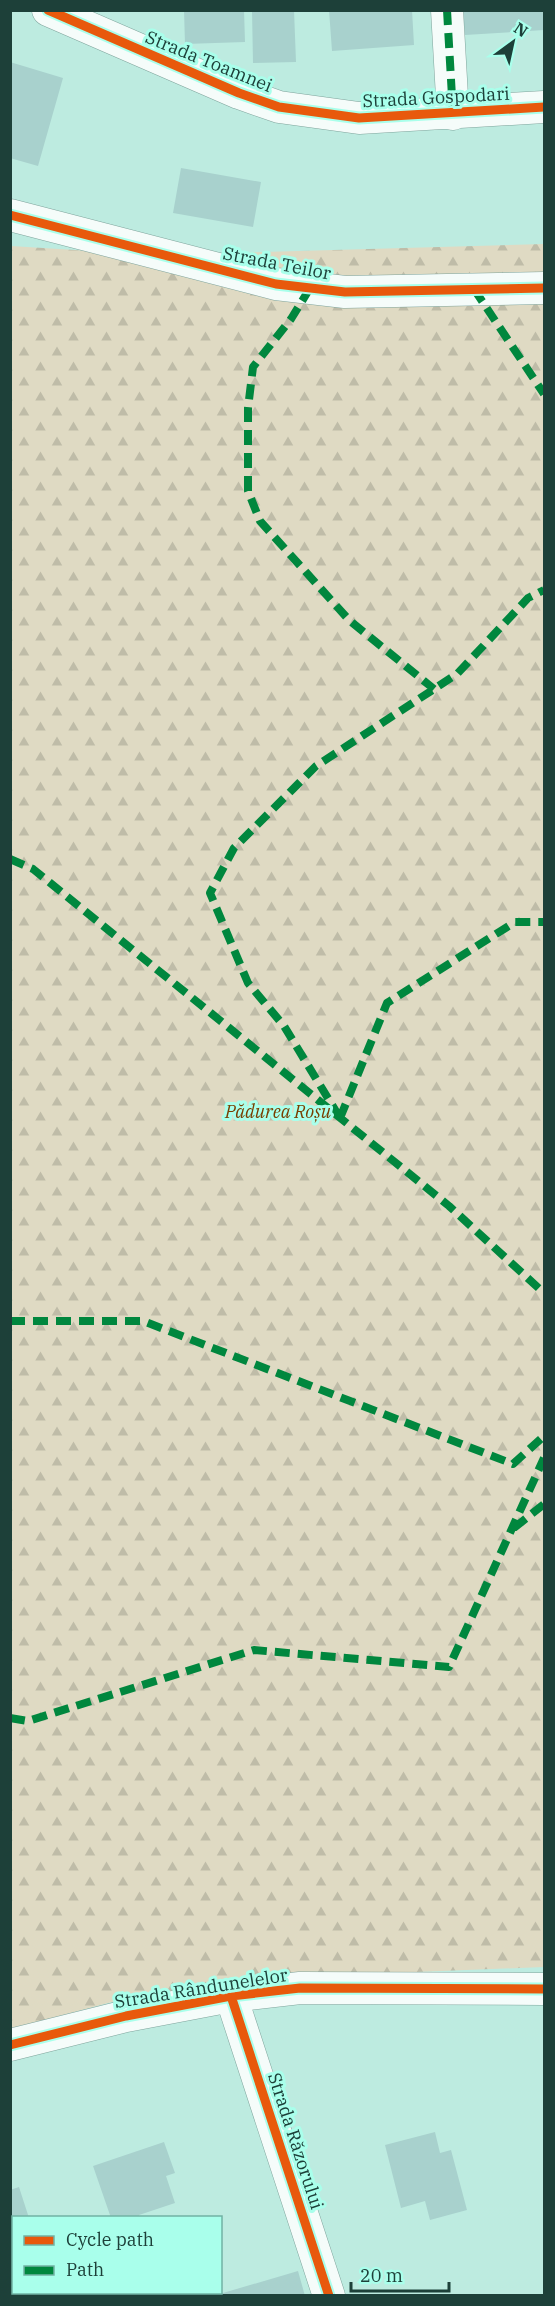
<svg xmlns="http://www.w3.org/2000/svg" width="555" height="2306" font-family="'IBM Plex Serif',serif">
  <style>
    .forest { fill: url(#forest-firs) }
    .building { fill: #a8d1cd }
    .lines { fill: none; stroke-linecap: round; stroke-linejoin: round }
    .minor-casing { stroke: #7fa49c; stroke-width: 33 }
    .minor { stroke: #f5fcfa; stroke-width: 32 }
    .quiet { stroke: #00873e; stroke-width: 8; stroke-dasharray: 15 8; stroke-linecap: butt }
    .cycleway-casing { stroke: #a9ffeb; stroke-width: 13 }
    .cycleway { stroke: #e8590c; stroke-width: 9 }
    .labels { text-anchor: middle; dominant-baseline: central; stroke-width: 6; stroke-linejoin: round; paint-order: stroke }
    .street-label { font-size: 18px; fill: #1d4039; stroke: #a9ffeb }
    .park-label { font-size: 18px; font-style: italic; fill: #793f00; stroke: #a9ffeb }
  </style>
  <defs>
    <pattern id="forest-firs" width="22" height="20" patternUnits="userSpaceOnUse" patternTransform="scale(1.5)"><rect width="22" height="20" fill="#dfdac3"/><path d="M5 1l3.5 6h-7zM16 11l3.5 6h-7z" fill="#bfbca8"/></pattern>
  </defs>
  <rect width="100%" height="100%" fill="#bdebe0"/>
  <path class="forest" d="M544 244V1967L241 1979 123 1999 11 2029V246L155 255Z"/>
  <path class="building" d="M184 10H244L245 42 185 44Z
    M252 10H294L296 62 253 63Z
    M329 10H412L414 45 332 51Z
    M463 10H544V30L465 35Z
    M10 62 63 78 38 166 10 158Z
    M181 168 261 182 253 227 173 213Z
    M435 2132 440 2153 451 2150 467 2210 430 2220 425 2201 401 2208 385 2145Z
    M164 2142 175 2173 166 2176 175 2203 139 2215V2218H111L93 2166Z
    M19 2187 29 2218H14V2288L10 2289V2190Z
    M298 2271 305 2296H216V2295Z"/>
  <g class="lines">
    <g class="minor-casing">
      <path id="minor" d="M48 10 239 93 279 107 359 118 544 107
        M447 10 453 114
        M10 215 276 284 345 292 544 288
        M231 1996 329 2296
        M10 2045 126 2016 231 1996 300 1988 544 1989"/>
    </g>
    <use href="#minor" class="minor"/>
    <path class="quiet" d="M447 10 453 114
      M310 288 291 319 253 367 248 408V491L260 521 349 620 434 689
      M474 289 544 394
      M10 859 33 869 449 1206 544 1293
      M340 1118 284 1026 248 983 210 893 234 848 316 766 457 674 528 598 544 590
      M340 1118 387 1003 515 922H544
      M10 1321H143L513 1464 544 1436
      M514 1528 544 1504
      M10 1718 28 1721 254 1650 449 1667 544 1458"/>
    <g class="cycleway-casing">
      <path id="cycleway" d="M48 10 239 93 279 107 359 118 544 107
        M10 215 276 284 345 292 544 288
        M231 1996 329 2296
        M10 2045 126 2016 231 1996 300 1988 544 1989"/>
    </g>
    <use href="#cycleway" class="cycleway"/>
  </g>
  <g class="labels">
    <g class="street-label">
      <text transform="translate(209 61) rotate(22)">Strada Toamnei</text>
      <text transform="translate(436 97) rotate(-3)">Strada Gospodari</text>
      <text transform="translate(277 263) rotate(11)">Strada Teilor</text>
      <text transform="translate(201 1988) rotate(-9)">Strada Rândunelelor</text>
      <text transform="translate(296 2141) rotate(72)">Strada Răzorului</text>
    </g>
    <g class="park-label">
      <text x="278" y="1111">Pădurea Roșu</text>
    </g>
  </g>
  <rect width="555" height="2306" fill="none" stroke="#1d4039" stroke-width="24"/>
  <rect x="12" y="2216" width="210" height="78" fill="#a9ffeb" stroke="#71b3a4" stroke-width="1.5"/>
  <rect x="24" y="2236" width="30" height="9" fill="#e8590c" stroke="#71b3a4" stroke-width="1.5"/>
  <text x="66" y="2246" font-size="18" fill="#1d4039">Cycle path</text>
  <rect x="24" y="2266" width="30" height="9" fill="#00873e" stroke="#71b3a4" stroke-width="1.5"/>
  <text x="66" y="2276" font-size="18" fill="#1d4039">Path</text>
  <g transform="translate(513 42) rotate(33)" stroke="#a9ffeb" stroke-width="4.5" paint-order="stroke">
  <path d="M0-4.5L10 22L0 15L-10 22Z" fill="#1d4039"/>
  <text y="-9" font-size="16" font-weight="bold" text-anchor="middle" fill="#1d4039">N</text>
  </g>
  <path d="M351 2282v9h98v-9" fill="none" stroke="#1d4039" stroke-width="3"/>
  <text x="360" y="2282" font-size="18" fill="#1d4039" stroke="#a9ffeb" stroke-width="4.5" paint-order="stroke">20 m</text>
</svg>
